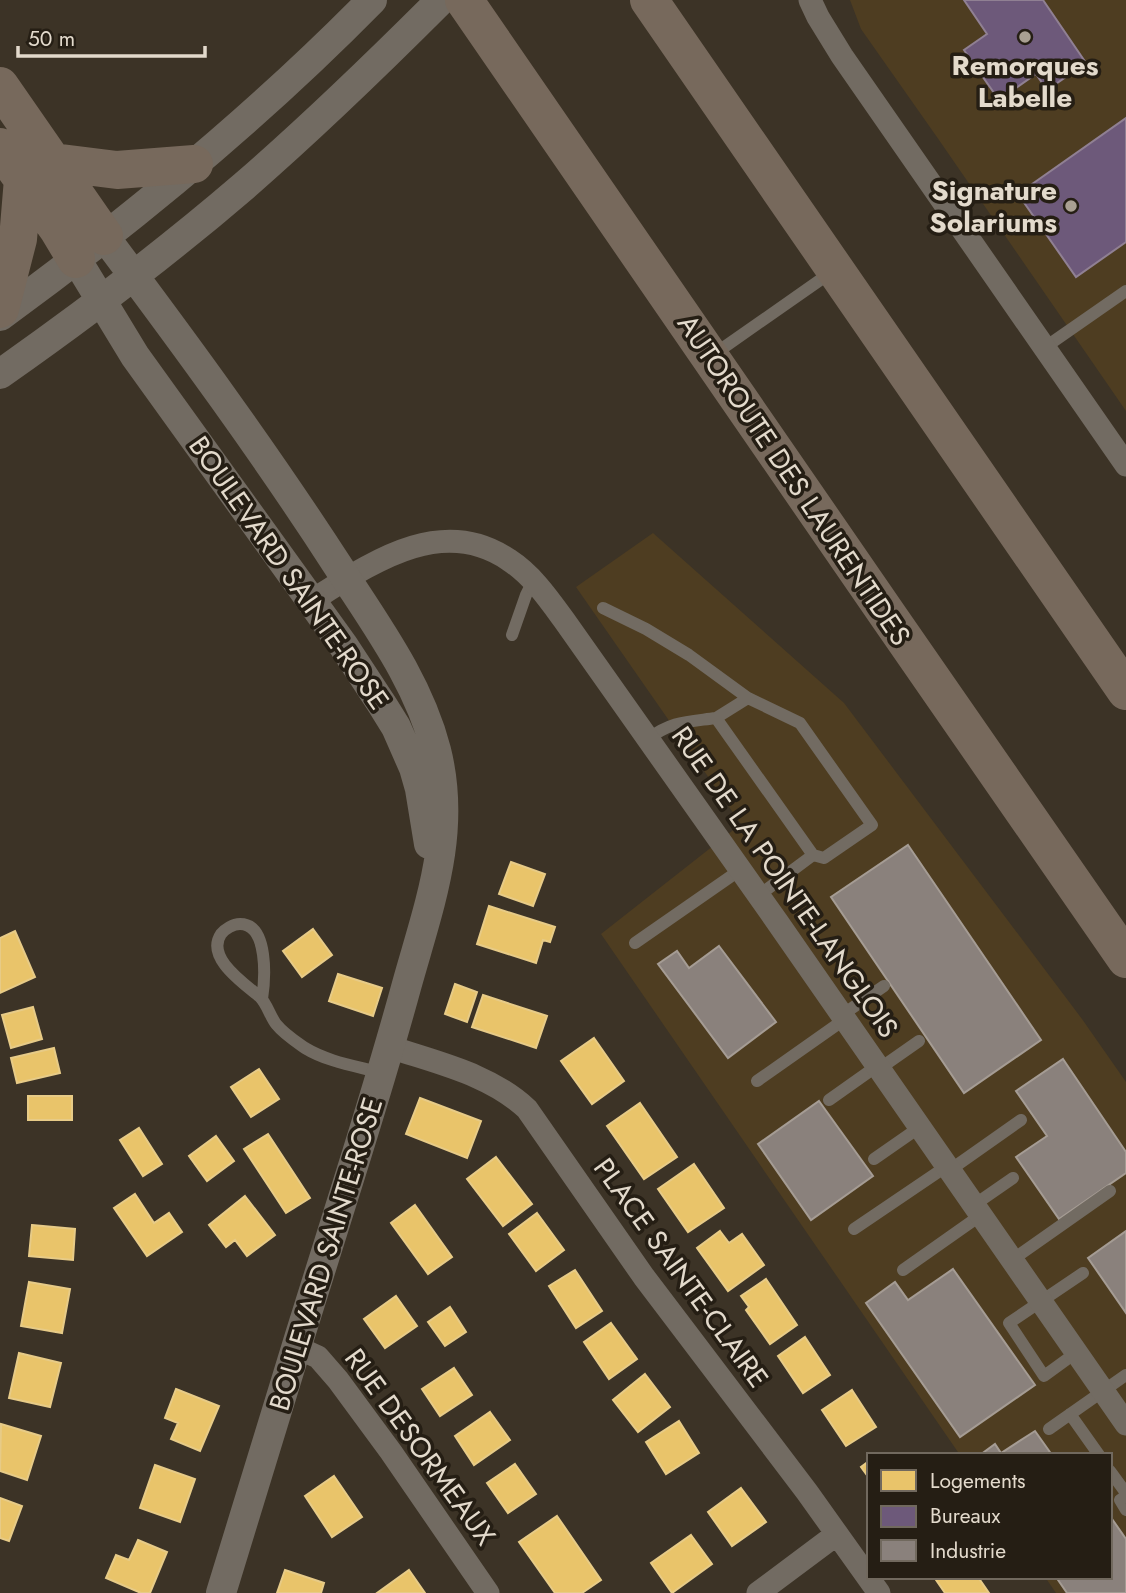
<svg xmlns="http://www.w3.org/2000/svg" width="1126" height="1593" font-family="Jost,sans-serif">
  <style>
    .built { fill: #4e3d21 }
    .homes { fill: #e9c46a; stroke: #e7cb87; stroke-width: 2 }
    .offices { fill: #6d597a; stroke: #908093; stroke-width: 2 }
    .industry { fill: #8a817c; stroke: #a59c94; stroke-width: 2 }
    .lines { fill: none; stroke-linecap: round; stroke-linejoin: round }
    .service { stroke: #726b62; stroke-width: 12 }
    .minor { stroke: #726b62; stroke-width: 23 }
    .tertiary { stroke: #726b62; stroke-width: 30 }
    .motorway { stroke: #77695c; stroke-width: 38 }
    .poi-dot { fill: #a9a092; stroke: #251e14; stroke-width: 2.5 }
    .labels { text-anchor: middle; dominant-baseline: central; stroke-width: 7; stroke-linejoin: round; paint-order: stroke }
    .poi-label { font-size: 28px; font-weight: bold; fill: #e3dacc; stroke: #251e14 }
    .street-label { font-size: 28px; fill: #e3dacc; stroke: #251e14 }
  </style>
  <rect width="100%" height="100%" fill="#3c3326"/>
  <path class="built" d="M850 0H1126V411L939 140 861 29Z
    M653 533 844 703 1082 1019 1126 1082V1593H1056L1045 1577H1110V1455H960L601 934 741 824 576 587Z"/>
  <path class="homes" d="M511 862 545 874 533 906 499 894Z
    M489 906 555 927 550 942 543 940 536 963 477 944Z
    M313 929 332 955 302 977 283 951Z
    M15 931 35 977 0 993V938Z
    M338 974 382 988 373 1016 329 1001Z
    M455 984 477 992 467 1022 445 1014Z
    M483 995 547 1016 536 1048 472 1027Z
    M33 1007 42 1039 11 1048 2 1015Z
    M594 1038 624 1081 592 1104 561 1061Z
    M54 1048 60 1073 17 1083 11 1058Z
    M259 1069 279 1099 251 1117 231 1087Z
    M28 1096H72V1120H28Z
    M420 1098 481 1121 467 1158 406 1134Z
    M640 1103 677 1157 644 1179 607 1126Z
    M139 1128 162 1164 143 1176 120 1140Z
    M268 1134 310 1198 286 1213 244 1149Z
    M216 1136 234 1161 207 1181 189 1156Z
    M496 1157 532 1204 503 1226 467 1179Z
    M694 1164 724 1208 688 1232 658 1189Z
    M135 1194 154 1223 169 1213 182 1232 147 1256 114 1208Z
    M245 1196 275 1235 247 1256 235 1240 226 1247 209 1225Z
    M415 1205 452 1257 428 1274 391 1223Z
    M537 1213 564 1250 536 1271 509 1234Z
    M32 1225 75 1229 73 1260 29 1256Z
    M720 1231 729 1243 742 1234 764 1265 728 1291 697 1248Z
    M575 1270 602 1311 576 1328 549 1286Z
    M766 1279 797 1325 770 1344 746 1310 749 1307 741 1296Z
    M29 1282 70 1289 62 1333 21 1326Z
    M396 1296 417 1326 385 1348 364 1319Z
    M450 1307 466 1332 445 1346 428 1322Z
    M611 1323 637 1359 609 1379 584 1342Z
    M805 1337 830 1375 803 1393 778 1356Z
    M19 1353 61 1363 50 1407 9 1398Z
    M454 1368 472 1395 440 1416 422 1389Z
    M645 1374 670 1407 638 1432 613 1400Z
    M176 1389 219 1406 200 1451 171 1439 178 1423 165 1418Z
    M852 1390 876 1427 846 1446 822 1410Z
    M490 1412 510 1440 474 1465 455 1436Z
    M679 1421 699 1453 666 1474 646 1442Z
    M1 1424 41 1436 27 1480 0 1471Z
    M869 1461V1478L861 1467Z
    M515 1464 536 1494 508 1513 487 1483Z
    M155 1465 195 1479 180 1522 140 1508Z
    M334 1476 362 1517 332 1537 305 1496Z
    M741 1488 766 1522 732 1546 708 1512Z
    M0 1498 22 1506 9 1541 0 1538Z
    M557 1516 601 1580 582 1593H555L519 1542Z
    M691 1535 712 1564 672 1593 651 1563Z
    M138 1540 167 1552 150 1593H141L106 1578 116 1555 129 1560Z
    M285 1570 324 1583 321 1593H277Z
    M409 1570 425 1593H377Z
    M934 1577H978L989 1593H945Z"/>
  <path class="offices" d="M964 0H1043L1086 63 1047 90 1036 74 999 100 964 50 987 34Z
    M1126 118V242L1076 277 1018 194Z"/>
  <path class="industry" d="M908 845 1041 1040 964 1093 831 897Z
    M719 946 776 1022 728 1058 658 964 677 951 689 968Z
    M1063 1059 1126 1152V1173L1059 1219 1016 1157 1047 1136 1016 1091Z
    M819 1101 873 1176 811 1220 758 1144Z
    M1126 1231V1313L1088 1258Z
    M953 1269 1035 1385 960 1437 866 1303 895 1282 908 1300Z
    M1035 1431 1052 1455H980L995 1444 1001 1453Z
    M1110 1516 1126 1539V1593H1067L1056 1577H1110Z"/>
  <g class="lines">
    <path class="service" d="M1044 348 1126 291
      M713 355 833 271
      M603 608 646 629 689 655 748 698
      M512 635 526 595 529 589 535 584
      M716 718 748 698 800 723 872 825 824 858 813 855
      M648 739C672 721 687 722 716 718L813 855 758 896
      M635 943 740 870
      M262 999C265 980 269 924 240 924 233 924 225 929 221 934 205 958 245 984 260 997 267 1004 270 1016 276 1024 284 1034 295 1041 305 1048 328 1062 356 1066 382 1073
      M842 1015 884 986
      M879 1069 919 1041
      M757 1081 845 1019
      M829 1100 877 1066
      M874 1159 920 1127
      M950 1170 1021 1120
      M974 1205 1013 1178
      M854 1229 947 1166
      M1012 1260 1110 1191
      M903 1270 981 1215
      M1077 1352 1044 1376 1009 1323 1083 1273
      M1070 1414 1099 1455
      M1049 1429 1126 1375
      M1110 1471 1126 1493
      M1126 1496 1120 1500 1126 1510"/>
    <path class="minor" d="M810 0 818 17 842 56 1126 465
      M311 601C370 564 441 513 509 560 532 575 548 598 564 620L778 923 1126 1424
      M390 1047C437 1063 490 1074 527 1109L644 1277 807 1492 879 1593
      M296 1347 318 1357 338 1380 391 1452 488 1593
      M758 1593 837 1534"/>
    <path class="tertiary" d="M104 236C185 344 265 453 338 566 376 625 418 681 436 750 457 833 429 905 407 984 386 1061 362 1138 338 1214 298 1340 260 1466 221 1593
      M76 259 135 356 343 645 383 706 396 727 414 768 420 789 429 844
      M0 316C132 220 258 116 372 0
      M0 374C84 315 166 253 244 186 312 127 377 64 441 0"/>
    <path class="motorway" d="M464 0 889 617 1126 959
      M649 0 1126 691
      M0 86 104 236
      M0 147 58 229 76 259
      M53 162 117 170 194 164
      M0 309 18 239 23 179"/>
  </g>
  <g class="poi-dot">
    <circle cx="1025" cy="37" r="7"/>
    <circle cx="1071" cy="206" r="7"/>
  </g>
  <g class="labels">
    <g class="poi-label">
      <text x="1025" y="65">Remorques<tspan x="1025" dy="32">Labelle</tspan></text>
      <text x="1057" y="190" text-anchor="end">Signature<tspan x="1057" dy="32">Solariums</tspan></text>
    </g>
    <g class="street-label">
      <text transform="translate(794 480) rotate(56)">AUTOROUTE DES LAURENTIDES</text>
      <text transform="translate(289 573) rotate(55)">BOULEVARD SAINTE-ROSE</text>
      <text transform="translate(785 882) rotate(55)">RUE DE LA POINTE-LANGLOIS</text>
      <text transform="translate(326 1254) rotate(-73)">BOULEVARD SAINTE-ROSE</text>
      <text transform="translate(681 1273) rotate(54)">PLACE SAINTE-CLAIRE</text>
      <text transform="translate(420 1447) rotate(54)">RUE DESORMEAUX</text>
    </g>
  </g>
  <rect x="867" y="1453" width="245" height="126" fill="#251e14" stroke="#71695e" stroke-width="2"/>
  <rect x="881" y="1470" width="35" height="21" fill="#e9c46a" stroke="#71695e" stroke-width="2"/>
  <text x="930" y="1488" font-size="21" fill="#e3dacc">Logements</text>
  <rect x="881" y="1506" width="35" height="21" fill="#6d597a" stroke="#71695e" stroke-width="2"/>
  <text x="930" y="1523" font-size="21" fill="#e3dacc">Bureaux</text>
  <rect x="881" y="1540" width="35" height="21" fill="#8a817c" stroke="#71695e" stroke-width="2"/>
  <text x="930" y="1558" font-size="21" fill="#e3dacc">Industrie</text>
  <path d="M18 46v10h187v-10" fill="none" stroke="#e3dacc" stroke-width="3.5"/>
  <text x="28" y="46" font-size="21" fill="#e3dacc" stroke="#251e14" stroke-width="5" paint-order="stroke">50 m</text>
</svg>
